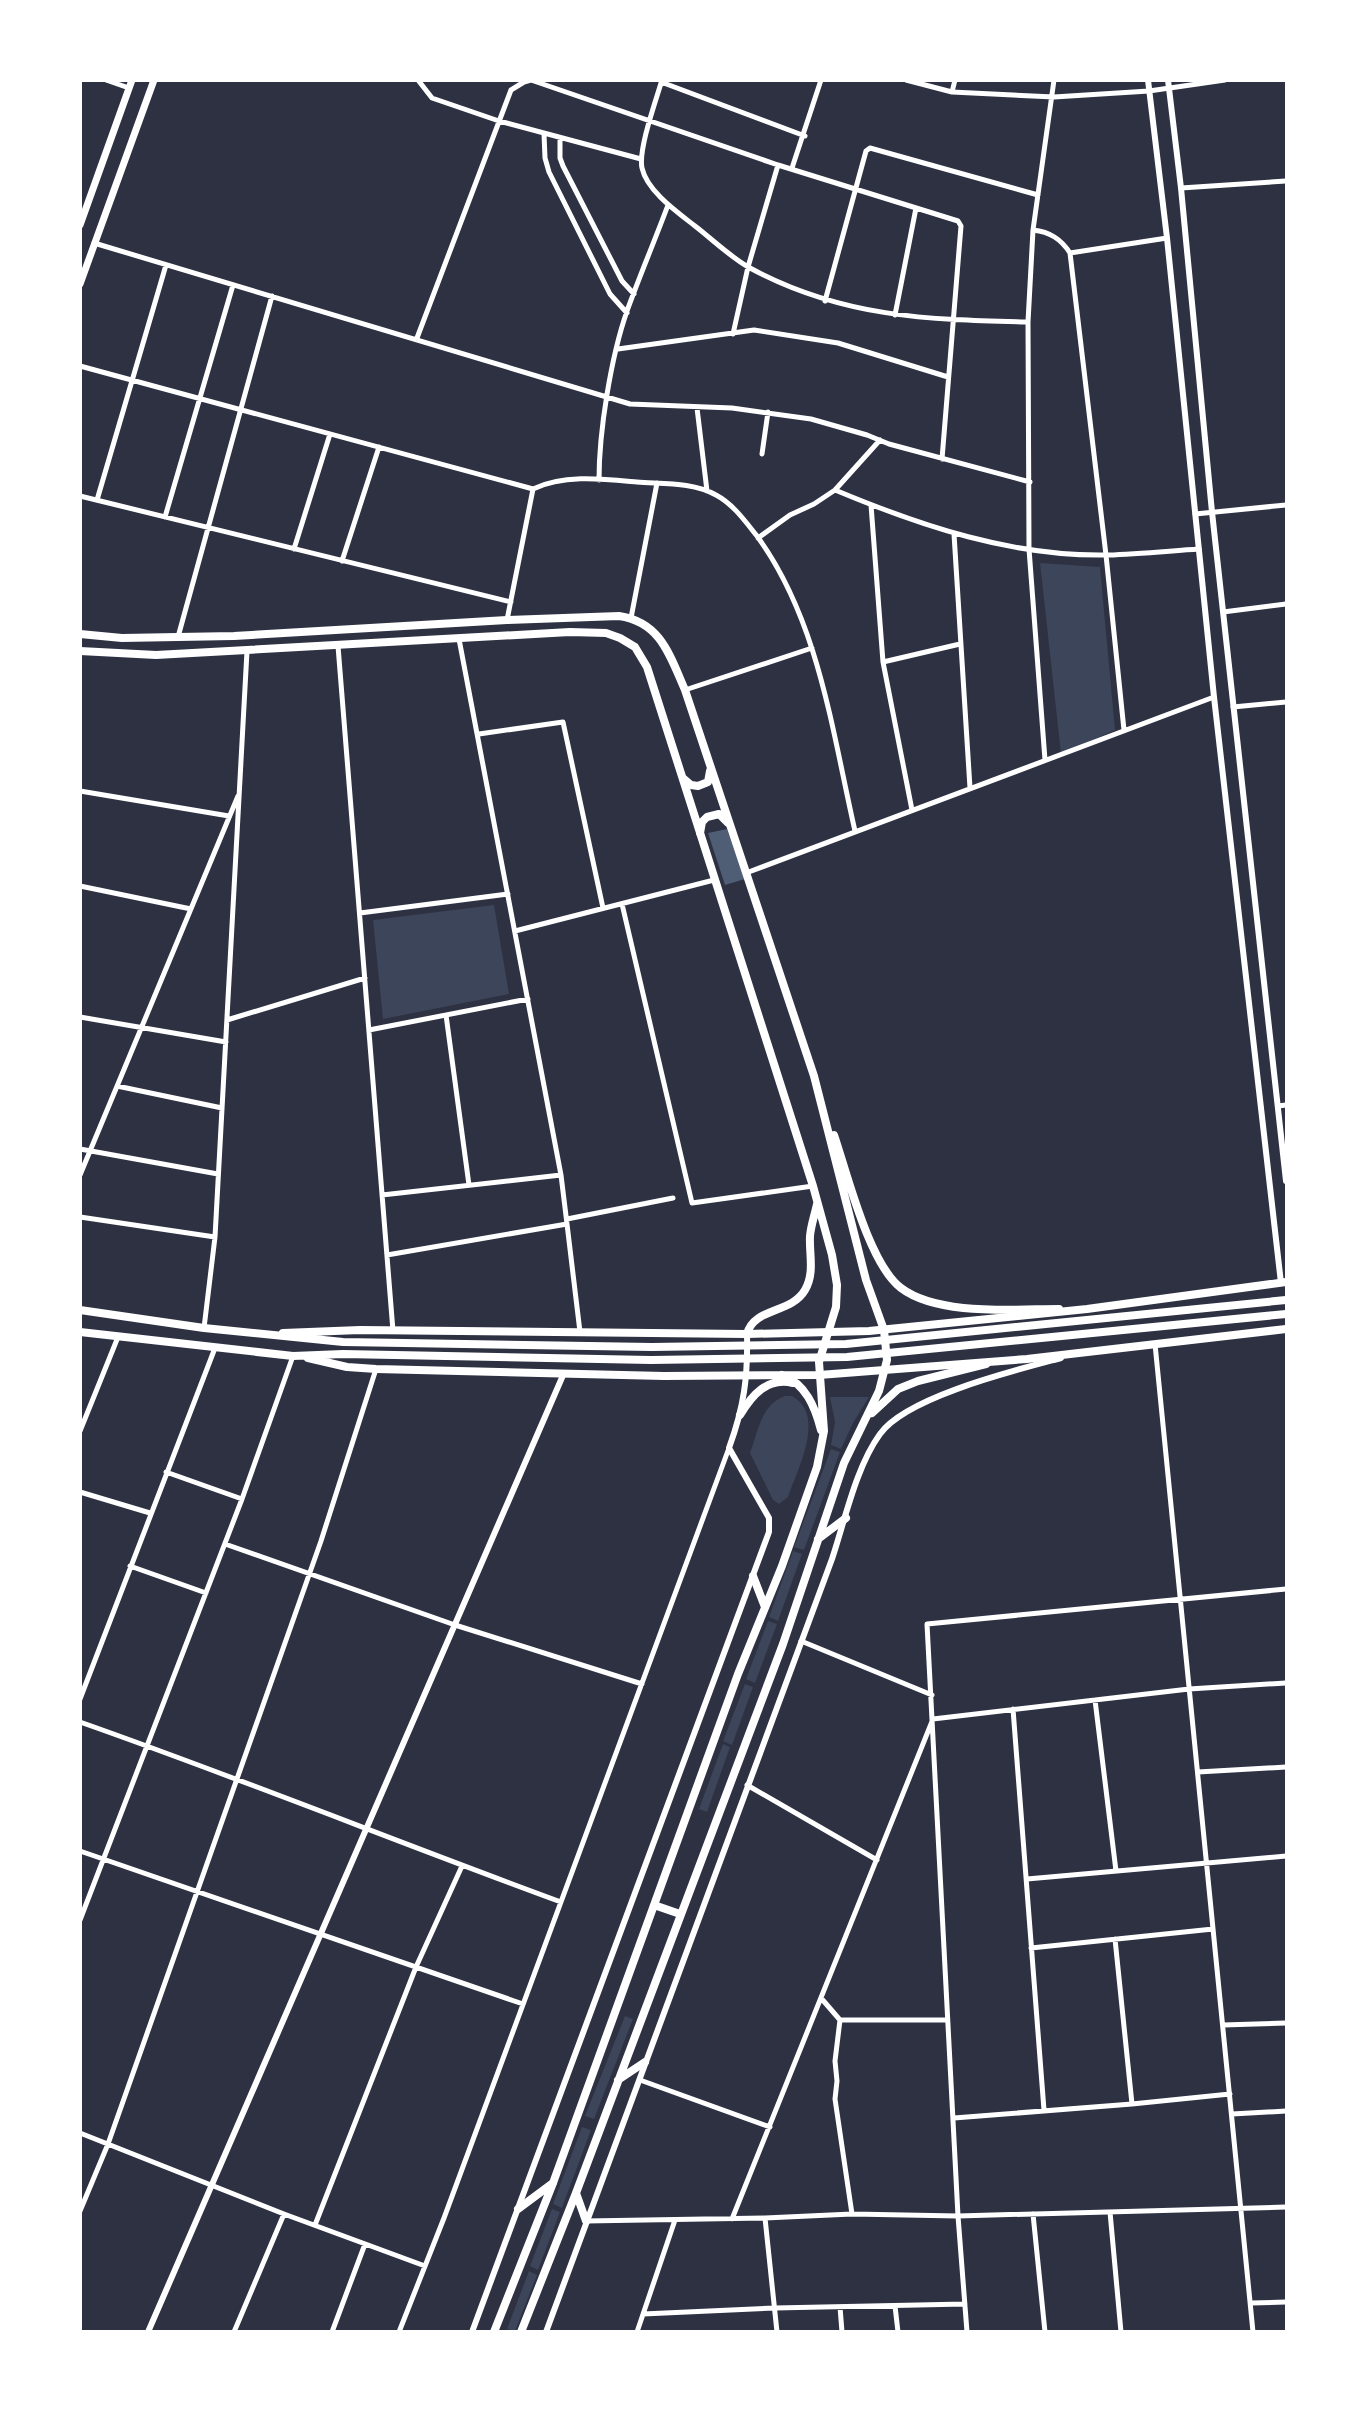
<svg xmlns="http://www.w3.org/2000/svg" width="1367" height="2412" font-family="Manrope,sans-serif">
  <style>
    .green { fill: #3c4559 }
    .water { fill: #4f5d75 }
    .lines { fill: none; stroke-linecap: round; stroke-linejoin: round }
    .minor { stroke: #fff; stroke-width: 5 }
    .tertiary { stroke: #fff; stroke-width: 6 }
    .secondary { stroke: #fff; stroke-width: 7 }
    .primary { stroke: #fff; stroke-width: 8 }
    .trunk { stroke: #fff; stroke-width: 8 }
  </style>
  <rect width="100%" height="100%" fill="#2d3142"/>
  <path class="green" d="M1040 563 1100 567 1115 730 1061 754Z
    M494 905 509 994 383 1019 373 920Z
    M785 1396H792C827 1415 797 1470 788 1497L779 1504 773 1500 750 1453C758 1432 761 1404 785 1396Z
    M830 1397H869L853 1423 841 1449 831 1445 835 1422Z
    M831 1449 840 1452 804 1550 794 1547Z
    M793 1551 802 1554 778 1621 769 1617Z
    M768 1621 777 1624 755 1683 746 1679Z
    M745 1684 753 1687 732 1745 723 1741Z
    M723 1744 730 1747 707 1812 699 1809Z
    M625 2016 633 2019 594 2119 585 2116Z
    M582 2127 591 2130 562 2208 553 2204Z
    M552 2209 560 2212 538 2270 530 2266Z
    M529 2271 537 2275 515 2331 507 2329Z"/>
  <path class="water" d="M727 829 745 879 725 885 708 833Z"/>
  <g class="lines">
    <path class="minor" d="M106 80 129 88
      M418 80 432 98 499 121 641 159
      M662 80C656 100 638 150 642 168 647 191 677 212 695 226 712 239 730 257 750 268 841 317 927 320 1028 322
      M906 80 952 92 1054 97 1149 91 1225 80
      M661 82 805 136
      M952 92 955 80
      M544 134 545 158 549 172 610 294 627 313
      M560 138V158L563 166 622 281 634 294
      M792 168 821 80
      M1181 188 1286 181
      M1033 230C1050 232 1061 239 1070 253L1106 555 1124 730
      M94 243 630 404 732 408 811 419 867 435 889 444 1030 482
      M1070 253 1167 238
      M825 301 866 151 870 148 1038 195
      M895 315 916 208
      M733 334 748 267 778 165
      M417 338 511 90 524 82 531 80 778 165 958 221 961 226 942 459
      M618 349 754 330 838 343 948 377
      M80 366 533 489C564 474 604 479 637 482 663 484 693 482 716 495 733 504 745 521 757 536 819 621 832 731 855 831
      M697 408 707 491
      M762 454 768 412
      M599 480C599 431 611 357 627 311 640 275 655 240 668 205
      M835 490C921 526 1013 557 1108 555 1138 554 1169 551 1199 549
      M80 496 511 602
      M97 500 166 265
      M871 505 883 662 912 810
      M1195 514 1286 505
      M165 517 233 285
      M954 534 970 788
      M758 538 790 515 814 504 835 490 880 440
      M294 549 330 434
      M342 561 379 447
      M1223 612 1286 604
      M631 618 657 483
      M507 620 533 489
      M178 637 272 296
      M338 646 393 1331
      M883 662 960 644
      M685 690 812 648
      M1233 707 1286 702
      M479 734 563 722 603 908
      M1045 760 1029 549 1028 322 1033 230 1054 80
      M80 791 229 816
      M746 873 1214 697
      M80 886 191 909
      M622 904 692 1203 813 1186
      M360 913 508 894
      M515 931 714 880
      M446 1015 469 1185
      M80 1017 226 1042
      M227 1020 365 978
      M369 1030 528 999
      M117 1086 222 1108
      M1278 1106 1286 1105
      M80 1149 218 1174
      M80 1175 238 796
      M382 1195 561 1175
      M80 1217 215 1237
      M567 1219 673 1198
      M567 1224 580 1332
      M387 1255 567 1224 561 1175 459 639
      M204 1328 215 1237 247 651
      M1155 1344 1253 2332
      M80 1431 118 1337
      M166 1472 242 1499
      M80 1492 150 1513
      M225 1544 455 1625 642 1684
      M130 1566 206 1593
      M801 1641 932 1695
      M80 1699 215 1348
      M1095 1700 1116 1871
      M1013 1709 1044 2110
      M80 1722C242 1779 400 1843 561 1902
      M1198 1772 1286 1767
      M747 1785 877 1860
      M80 1851 523 2004
      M1027 1879 1286 1856
      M80 1920 242 1499 293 1356
      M1115 1939 1132 2104
      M1031 1948 1213 1929
      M821 1998 840 2020H947
      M840 2020 835 2061 837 2081 835 2099 852 2214
      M1223 2025 1286 2023
      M640 2080 770 2127
      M1232 2114 1286 2111
      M954 2118 1132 2104 1230 2094
      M80 2133 284 2214 425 2266
      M80 2211 108 2144 321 1541 376 1369
      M1110 2212 1121 2332
      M1033 2214 1045 2332
      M765 2218 777 2332
      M732 2219 933 1719 1189 1689 1286 1683
      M586 2221 765 2218 852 2214 958 2216 1286 2207
      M315 2225 416 1967 462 1866
      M1251 2303 1286 2302
      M895 2306 898 2332
      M840 2307 842 2332
      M643 2314 775 2308 965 2304
      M234 2332 284 2214
      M332 2332 365 2244
      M399 2332 444 2218 729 1448
      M637 2332 675 2220
      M967 2332 958 2216 927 1624 1286 1589"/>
    <path class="tertiary" d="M1148 80 1167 238 1214 697 1281 1283
      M1168 80 1181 188 1212 512 1286 1181
      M148 2332 564 1373
      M472 2332 769 1532V1518L729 1448C744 1407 748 1377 747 1334
      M546 2332 832 1559C845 1520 856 1467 880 1434 906 1397 1016 1370 1061 1358"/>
    <path class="secondary" d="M80 225 132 80
      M80 284 154 80"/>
    <path class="primary" d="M80 634 122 638 234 636 507 620 619 616C661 622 670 656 685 690L814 1076 866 1280 884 1330 887 1360 879 1391 844 1463 783 1644 576 2193 521 2332
      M80 651 156 655 570 632 606 633 620 638 635 647 647 667 813 1186 832 1255 837 1285 836 1307 819 1362 824 1431 817 1467 782 1566 738 1674 553 2183 494 2332
      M684 779 691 785 698 786 708 782 710 771
      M700 833 702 822 707 817 719 814 728 823
      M834 1135C847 1173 869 1264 901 1288 938 1316 1014 1309 1059 1309
      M747 1334C754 1307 791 1314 805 1290 815 1273 809 1254 810 1236 811 1225 815 1214 817 1204
      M782 1375C806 1384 815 1407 821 1430
      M872 1413 898 1389 918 1381 986 1364
      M740 1415C752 1395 767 1377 793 1383
      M818 1539 846 1518
      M753 1576 765 1607
      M654 1905 680 1914
      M618 2080 645 2062
      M576 2193 586 2221
      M518 2209 553 2183"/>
    <path class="trunk" d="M80 1310 204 1328 343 1342 652 1347 846 1344 1286 1300
      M80 1332 293 1356 343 1354 651 1360 847 1357 1286 1314
      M283 1333 360 1330 747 1334 869 1331 1087 1309 1286 1282
      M308 1358 347 1367 376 1369 664 1376 819 1375 1027 1359 1286 1329"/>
  </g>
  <rect width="1367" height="2412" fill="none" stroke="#ffffff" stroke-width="164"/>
</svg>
